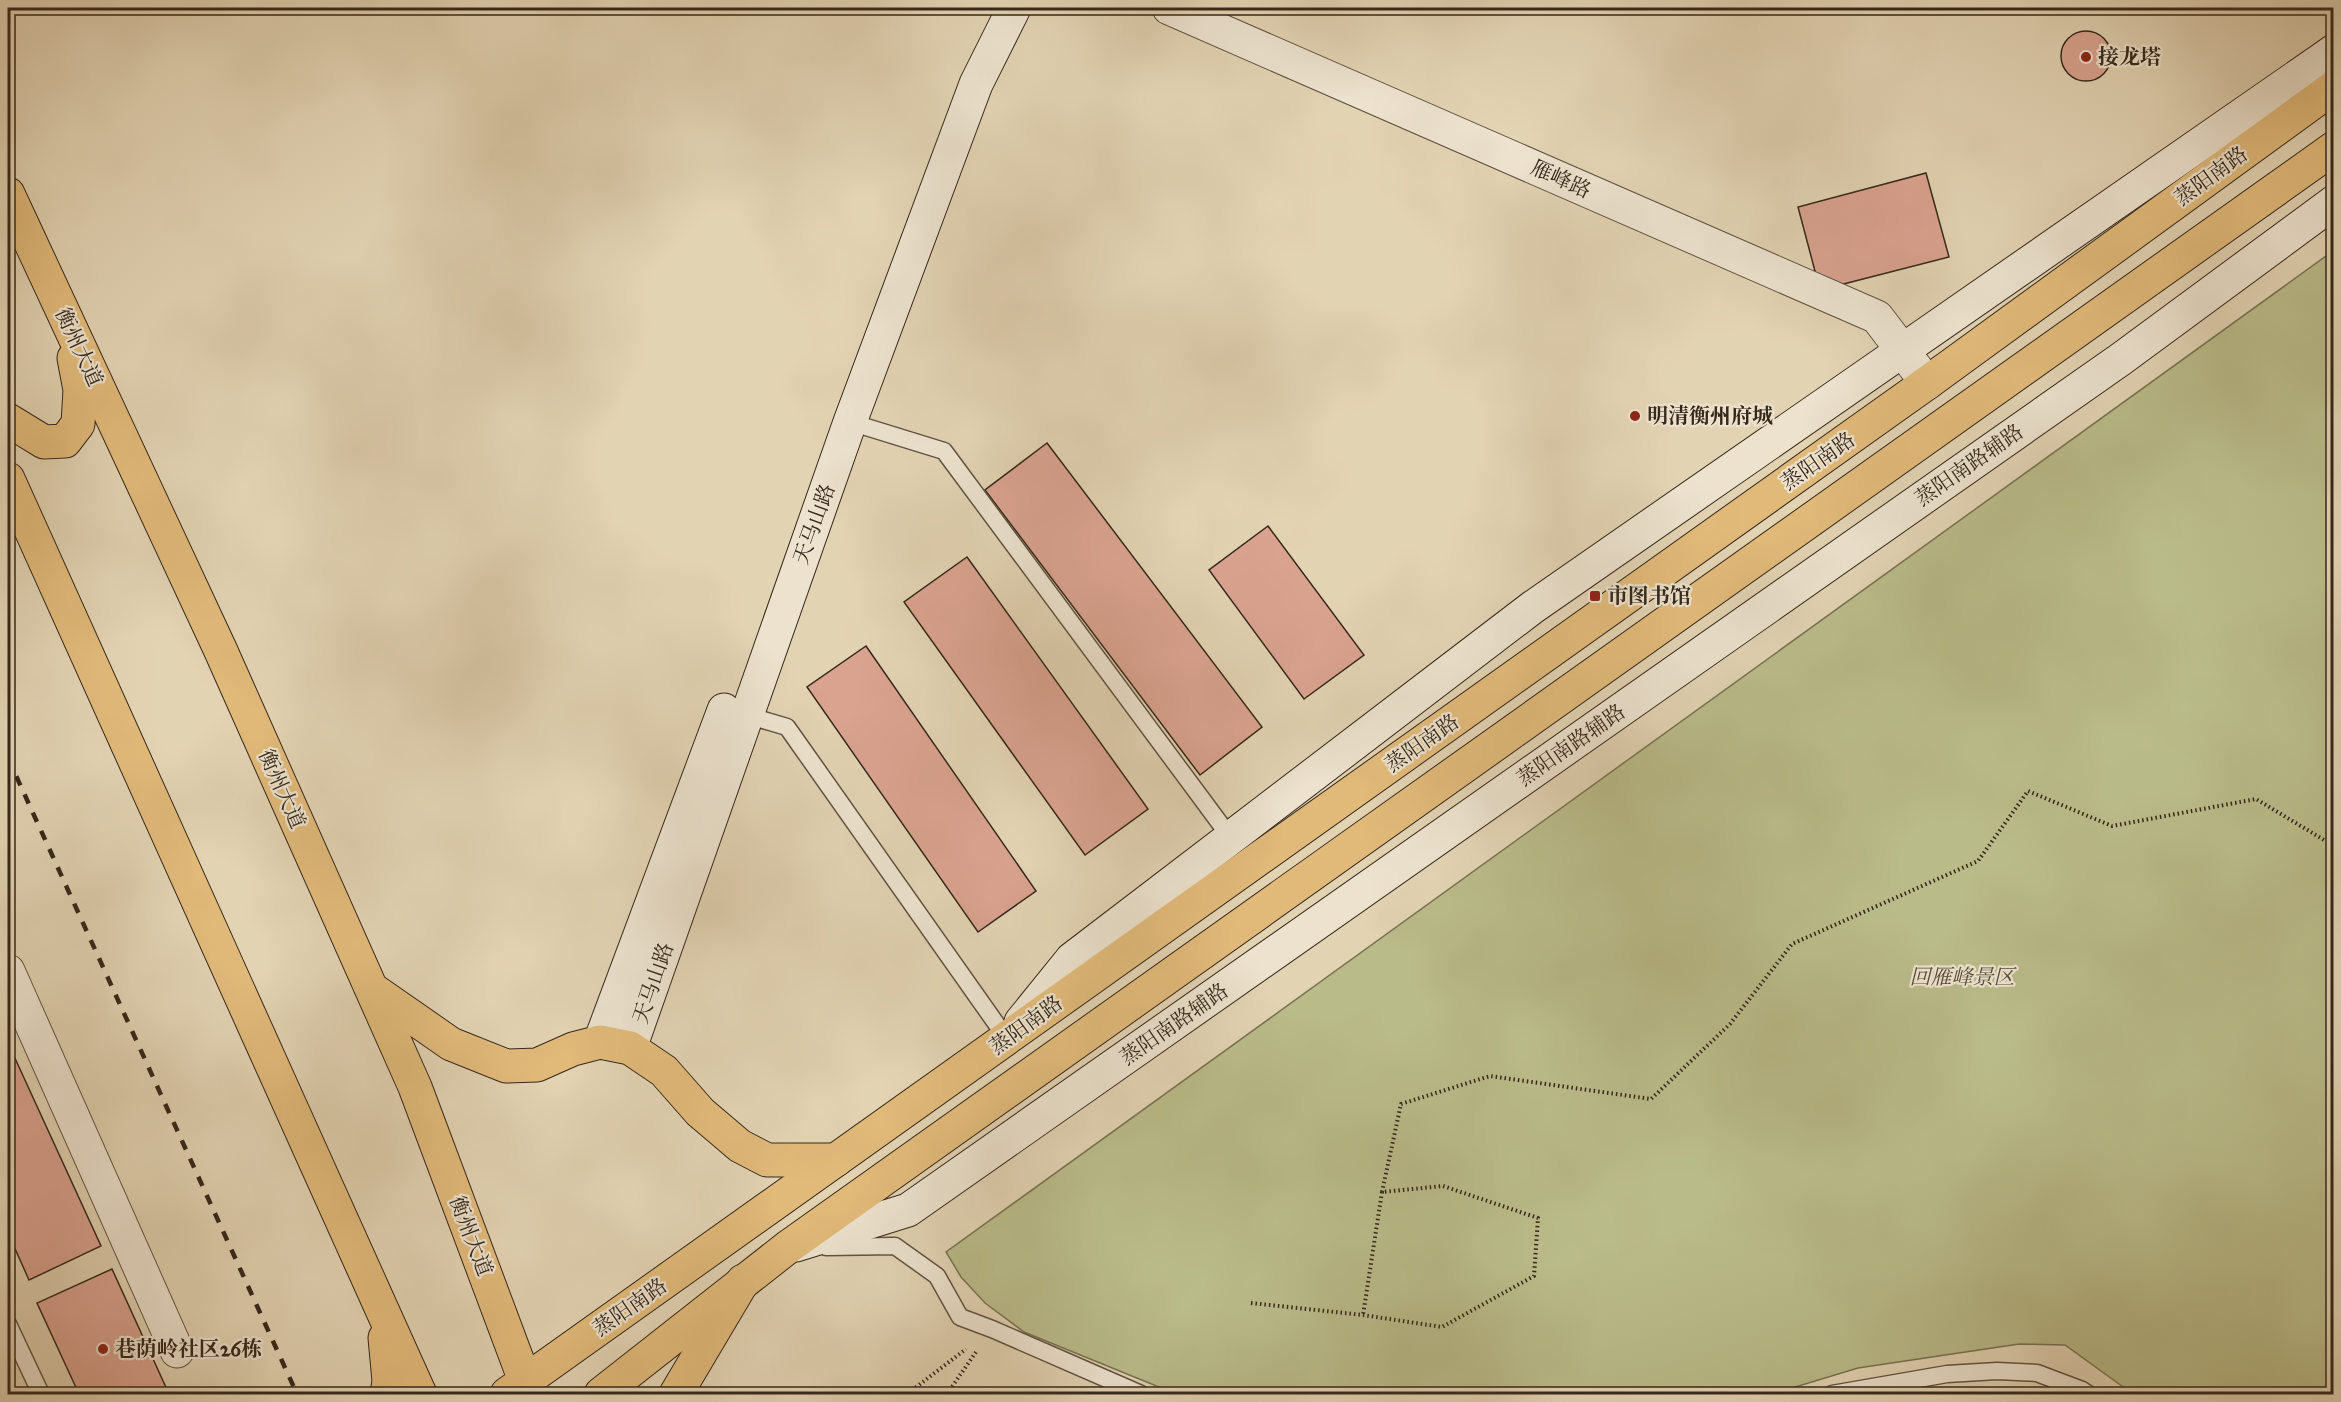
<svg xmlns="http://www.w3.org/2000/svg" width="2341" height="1402" font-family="'IM FELL Great Primer','Noto Serif SC',serif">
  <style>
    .green { fill: #b9bb89; stroke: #777252; stroke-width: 1.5 }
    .building { fill: #daa390; stroke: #35281b; stroke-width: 1.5 }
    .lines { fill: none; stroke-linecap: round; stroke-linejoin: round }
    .lane-casing { stroke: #605341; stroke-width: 19 }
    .street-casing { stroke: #605341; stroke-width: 35 }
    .secondary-casing { stroke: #35281b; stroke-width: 35 }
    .primary-casing { stroke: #35281b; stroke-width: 35 }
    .highway-casing { stroke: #35281b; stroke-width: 35 }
    .path { stroke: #35281b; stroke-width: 4; stroke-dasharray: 1.5 3; stroke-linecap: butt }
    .lane { stroke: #ece2ce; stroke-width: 16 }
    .street { stroke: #ece2ce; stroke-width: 33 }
    .secondary { stroke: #ece2ce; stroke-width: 33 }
    .primary { stroke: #e1ba7a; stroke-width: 33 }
    .highway { stroke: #e1ba7a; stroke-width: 33 }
    .rail { stroke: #35281b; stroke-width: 4.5; stroke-dasharray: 10 10; stroke-linecap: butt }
    .poi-dot { fill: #8f2418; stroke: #ece2ce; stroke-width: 2 }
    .labels { text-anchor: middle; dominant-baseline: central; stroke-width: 4.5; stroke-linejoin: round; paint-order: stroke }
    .poi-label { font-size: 21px; font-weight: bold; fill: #35281b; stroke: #ece2ce; text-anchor: start }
    .street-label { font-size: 21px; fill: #35281b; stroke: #ece2ce }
    .park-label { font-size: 21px; font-style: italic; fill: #564d36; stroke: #ece2ce }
  </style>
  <rect width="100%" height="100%" fill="#e2d3b3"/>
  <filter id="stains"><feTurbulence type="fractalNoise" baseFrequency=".00333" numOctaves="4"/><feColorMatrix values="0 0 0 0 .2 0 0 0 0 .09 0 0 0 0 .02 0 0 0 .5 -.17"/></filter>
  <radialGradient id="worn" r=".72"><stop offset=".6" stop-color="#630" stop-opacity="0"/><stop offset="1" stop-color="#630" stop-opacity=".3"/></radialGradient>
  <path class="green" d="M2333 251V1394H2133L2065 1345 2019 1344 1858 1368 1772 1394H1176L1024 1332 985 1303 961 1277 946 1252Z"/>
  <path class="building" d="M2061 56a25 25 0 1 1 50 0a25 25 0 1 1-50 0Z
    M1926 173 1949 257 1820 290 1798 207Z
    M1047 443 1262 727 1200 775 985 490Z
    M1268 526 1364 655 1304 699 1209 570Z
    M967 557 1148 809 1085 855 904 602Z
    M866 646 1036 891 978 932 807 687Z
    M8 1043 101 1246 29 1280 8 1233Z
    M112 1269 169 1394H79L37 1303Z"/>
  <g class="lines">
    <g class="lane-casing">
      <path id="lane" d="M850 422 944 451 1233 841
        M746 715 787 727 1007 1039
        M826 1247 895 1246 937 1276 960 1317 992 1329 1141 1394
        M8 1324 41 1394
        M1832 1394 1947 1374 1997 1371 2037 1373 2082 1390 2088 1394"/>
    </g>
    <g class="street-casing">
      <path id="street" d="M1169 8 1877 317 1927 383
        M8 971 177 1351"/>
    </g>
    <g class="secondary-casing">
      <path id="secondary" d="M1021 1022 1072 959 1533 607 2334 51
        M600 1042 724 710
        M630 1048 850 422 976 84 1014 8
        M796 1245 908 1210 2121 359 2334 202"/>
    </g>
    <g class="primary-casing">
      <path id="primary" d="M507 1394 1927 383 2334 87
        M601 1394 788 1247 2334 148"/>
    </g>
    <g class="highway-casing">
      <path id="highway" d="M8 194 220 649 415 1087 530 1394
        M8 420 44 442 65 441 78 424 80 390 74 358
        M8 479 420 1394
        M372 989 451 1044 506 1066 537 1065 573 1049 600 1042 630 1048 664 1071 700 1112 740 1146 767 1160H836
        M385 1338 389 1381 387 1394
        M676 1394 743 1281"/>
    </g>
    <path class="path" d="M1382 1192 1401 1104 1490 1076 1651 1099 1730 1024 1792 944 1978 861 2028 791 2112 826 2256 799 2334 846
      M1251 1303 1363 1315 1442 1327 1534 1276 1538 1218 1443 1186 1382 1192 1363 1315
      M842 1394 844 1391H911L966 1349
      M947 1394 976 1352"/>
    <use href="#lane" class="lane"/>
    <use href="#street" class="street"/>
    <use href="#secondary" class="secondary"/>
    <use href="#primary" class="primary"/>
    <use href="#highway" class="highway"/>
    <path class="rail" d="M8 758 297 1394"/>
  </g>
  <g class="poi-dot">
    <circle cx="2086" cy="57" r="6"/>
    <circle cx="1635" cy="416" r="6"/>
    <rect x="1589" y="590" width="12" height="12" rx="3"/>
    <circle cx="103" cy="1349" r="6"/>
  </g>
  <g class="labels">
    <g class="poi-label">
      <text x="2098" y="57">接龙塔</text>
      <text x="1647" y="416">明清衡州府城</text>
      <text x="1607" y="596">市图书馆</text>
      <text x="115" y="1349">巷荫岭社区26栋</text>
    </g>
    <g class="street-label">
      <text transform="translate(2211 176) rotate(-36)">蒸阳南路</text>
      <text transform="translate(1561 179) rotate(24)">雁峰路</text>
      <text transform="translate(79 347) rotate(65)">衡州大道</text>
      <text transform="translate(1818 461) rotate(-35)">蒸阳南路</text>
      <text transform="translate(1969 465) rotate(-35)">蒸阳南路辅路</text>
      <text transform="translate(814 524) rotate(-70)">天马山路</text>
      <text transform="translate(1422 743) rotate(-35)">蒸阳南路</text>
      <text transform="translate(1571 745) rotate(-35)">蒸阳南路辅路</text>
      <text transform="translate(282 789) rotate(66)">衡州大道</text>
      <text transform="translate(653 983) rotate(-71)">天马山路</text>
      <text transform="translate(1174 1024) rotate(-35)">蒸阳南路辅路</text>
      <text transform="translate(1026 1025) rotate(-36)">蒸阳南路</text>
      <text transform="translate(471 1236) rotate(69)">衡州大道</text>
      <text transform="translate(630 1307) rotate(-35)">蒸阳南路</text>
    </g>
    <g class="park-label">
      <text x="1962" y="977">回雁峰景区</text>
    </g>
  </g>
  <rect width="2341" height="1402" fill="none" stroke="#e2d3b3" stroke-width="30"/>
  <rect x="9" y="9" width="2323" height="1384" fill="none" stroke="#35281b" stroke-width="3"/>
  <rect x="15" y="15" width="2311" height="1372" fill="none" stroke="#35281b" stroke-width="1.5"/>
  <rect width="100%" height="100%" filter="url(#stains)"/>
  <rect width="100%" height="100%" fill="url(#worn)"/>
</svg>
